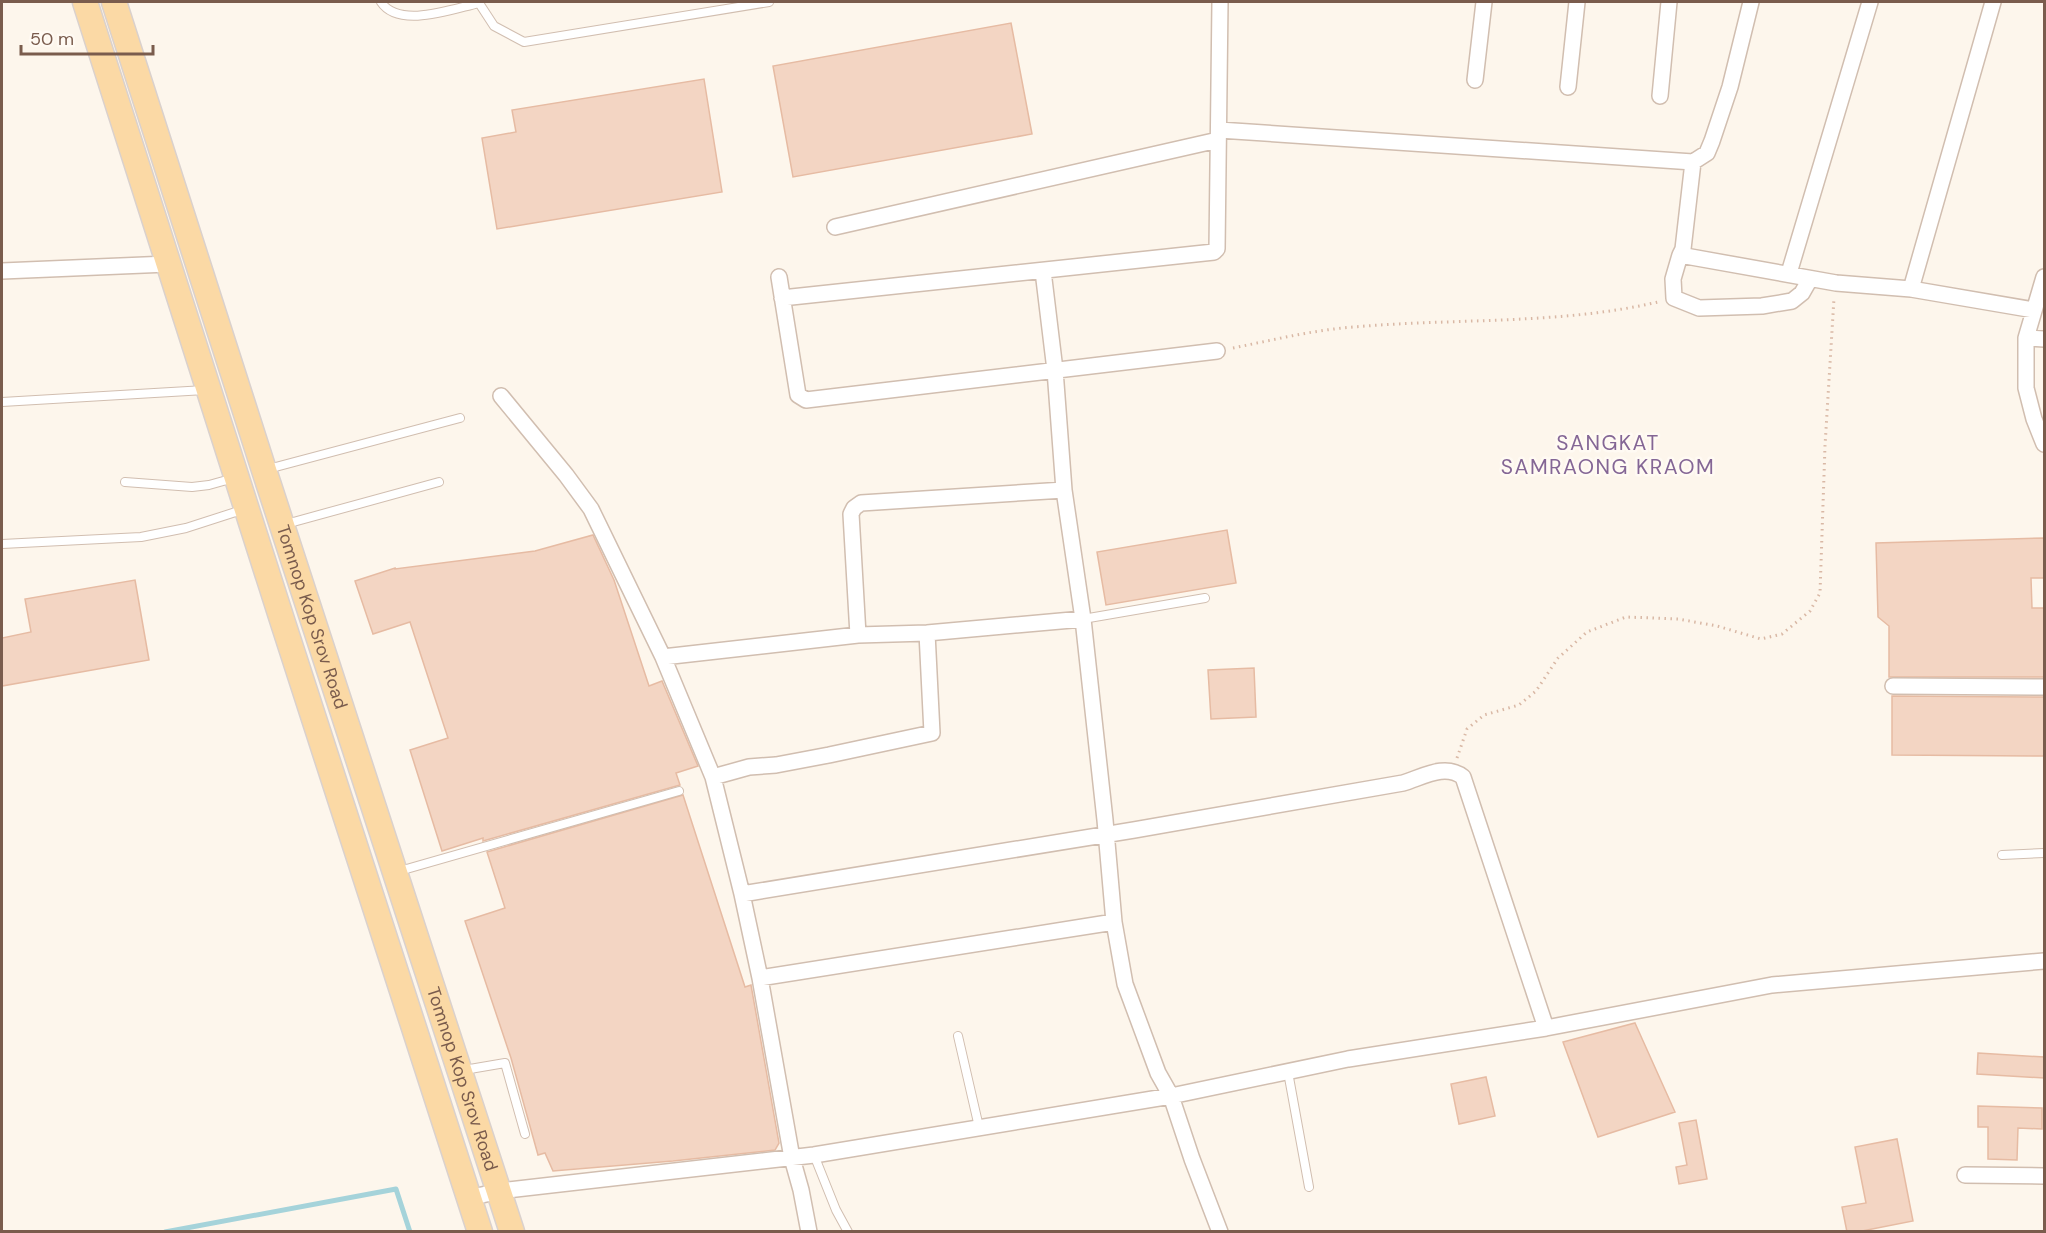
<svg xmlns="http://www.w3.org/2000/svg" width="2046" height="1233" font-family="'DM Sans',sans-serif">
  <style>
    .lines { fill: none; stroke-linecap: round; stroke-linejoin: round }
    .stream { stroke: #a5d3da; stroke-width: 5 }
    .building { fill: #f3d5c3; stroke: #e6bba3; stroke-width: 1.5 }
    .service-casing { stroke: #d1beb0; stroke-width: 10 }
    .minor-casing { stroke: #d1beb0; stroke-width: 18 }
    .primary-casing { stroke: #dad1cd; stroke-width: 27 }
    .path { stroke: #d9b8a5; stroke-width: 3; stroke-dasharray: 1.5 4.5; stroke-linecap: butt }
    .service { stroke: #fff; stroke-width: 8 }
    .minor { stroke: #fff; stroke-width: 15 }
    .primary { stroke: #fbd9a5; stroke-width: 24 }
    .labels { text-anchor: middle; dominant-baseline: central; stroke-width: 5; stroke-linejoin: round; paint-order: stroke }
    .street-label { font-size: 18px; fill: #7a5c4d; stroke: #fffaf3 }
    .quarter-label { font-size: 21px; letter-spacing: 1.5px; fill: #846695; stroke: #fffaf3 }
  </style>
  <rect width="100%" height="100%" fill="#fdf6ec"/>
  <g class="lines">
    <path class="stream" d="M165 1232 396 1189 410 1232"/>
  </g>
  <path class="building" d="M1011 23 1032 134 793 177 773 66Z
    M704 79 722 192 497 229 482 138 516 132 512 110Z
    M1227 530 1236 583 1106 605 1097 552Z
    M593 535 614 580 649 686 662 681 698 766 676 773 680 785 483 841V838L442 851 410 750 448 738 410 622 373 634 355 581 395 568V569L535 551Z
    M2044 538V578H2031L2032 608H2044V677H1889V626L1878 617 1876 543Z
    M135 580 149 660 2 686V638L31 632 25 599Z
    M1254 668 1256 717 1211 719 1208 670Z
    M1892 696 2044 697V756L1892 755Z
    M683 795 745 987 751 985 779 1143 775 1150 673 1161 553 1171 545 1153 538 1155 511 1058 465 921 505 908 487 852Z
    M1635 1023 1675 1112 1598 1137 1563 1042Z
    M1978 1053 2044 1057V1078L1977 1074Z
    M1486 1077 1495 1116 1459 1124 1451 1084Z
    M1978 1106 2042 1108V1129L2018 1128 2017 1160 1988 1159V1127H1978Z
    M1696 1120 1707 1179 1679 1184 1676 1167 1687 1165 1679 1123Z
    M1897 1139 1913 1221 1857 1232H1847L1842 1207 1866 1203 1855 1147Z"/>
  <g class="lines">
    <g class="service-casing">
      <path id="service" d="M381 2C399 29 452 9 479 3L494 26 524 42 769 2
        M2 402 205 390
        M268 469 460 418
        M125 482 192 487 209 485 234 478
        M286 524 439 482
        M2 544 141 537 186 528 245 509
        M1083 619 1205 598
        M2002 855 2044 853
        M396 872 679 791
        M958 1036 979 1127
        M464 1070 505 1063 525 1134
        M1288 1072 1309 1187
        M814 1155 836 1210 848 1232"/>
    </g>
    <g class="minor-casing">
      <path id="minor" d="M1475 80 1484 2
        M1568 87 1577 2
        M1660 96 1669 2
        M1219 130 1693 162 1707 153 1712 141 1730 87 1751 2
        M1693 162 1683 249 1680 255 1836 283 1911 289 2034 310
        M835 227 1218 140
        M1680 255 1673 279 1674 298 1699 308 1762 306 1792 301 1802 293 1810 279
        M2 271 168 264
        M1043 271 1055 370 1064 490 1083 619 1105 820 1114 922 1125 984 1158 1073 1171 1096 1192 1159 1220 1232
        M1789 273 1870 2
        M779 277 798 395 806 400 1217 351
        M2044 277 2026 338V388L2034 419 2044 444
        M1911 289 1993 2
        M782 298 1214 252 1217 249 1220 2
        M2026 338 2044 339
        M501 396 566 475 591 509 663 657 713 777 742 894 760 978 792 1158 801 1190 809 1232
        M858 635 851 514 854 508 861 503 1064 490
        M663 657 858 635 927 633 1083 619
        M1893 686 2044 687
        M713 777 749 767 776 765 829 755 932 733 927 633
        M742 894 1134 830 1403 783C1423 777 1445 763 1463 777L1546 1028
        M760 978 1114 922
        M1965 1175 2044 1176
        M469 1198 499 1191 814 1155 1171 1096 1348 1059 1546 1028 1772 985 2044 961"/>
    </g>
    <g class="primary-casing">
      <g id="primary">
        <path d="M85 2 284 626 480 1232"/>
        <path id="s1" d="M114 2 264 470 512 1232"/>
      </g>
    </g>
    <path class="path" d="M1233 348C1273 340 1313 330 1354 327 1455 318 1559 325 1658 302
      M1457 758 1467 729 1484 715 1519 705 1536 691 1558 658 1587 632 1626 617 1678 619 1717 626 1761 639 1782 634 1810 611 1820 593 1825 446 1834 298"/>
    <use href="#service" class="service"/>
    <use href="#minor" class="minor"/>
    <use href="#primary" class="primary"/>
  </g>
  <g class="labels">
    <g class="street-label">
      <text stroke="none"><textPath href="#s1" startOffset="646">Tomnop Kop Srov Road</textPath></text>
      <text stroke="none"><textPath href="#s1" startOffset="1132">Tomnop Kop Srov Road</textPath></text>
    </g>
    <g class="quarter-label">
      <text x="1608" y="443">SANGKAT<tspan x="1608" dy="24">SAMRAONG KRAOM</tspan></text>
    </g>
  </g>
  <rect width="2046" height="1233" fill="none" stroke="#7a5c4d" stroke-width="6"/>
  <path d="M21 45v9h132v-9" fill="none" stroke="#7a5c4d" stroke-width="3"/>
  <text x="30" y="45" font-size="18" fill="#7a5c4d" stroke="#fffaf3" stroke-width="4.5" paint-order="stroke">50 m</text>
</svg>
